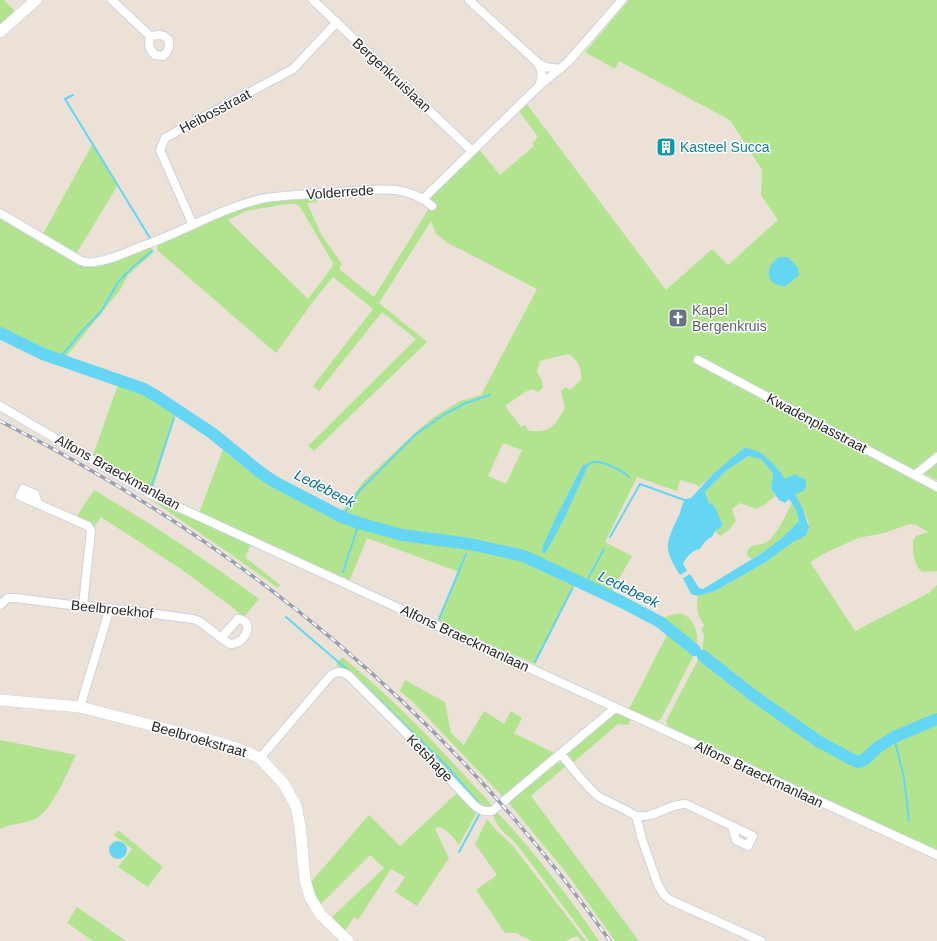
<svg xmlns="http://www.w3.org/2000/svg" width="937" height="941" font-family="Helvetica,sans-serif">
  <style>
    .green { fill: #b2e490; fill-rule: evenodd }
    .water { fill: #64d5f3 }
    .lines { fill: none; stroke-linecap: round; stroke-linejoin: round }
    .stream { stroke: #64d5f3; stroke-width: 2 }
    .river { stroke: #64d5f3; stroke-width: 12 }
    .street-casing { stroke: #ccd2e1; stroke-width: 10 }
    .secondary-casing { stroke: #ccd2e1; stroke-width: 12 }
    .street { stroke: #fff; stroke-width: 8 }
    .secondary { stroke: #fff; stroke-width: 11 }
    .rail-casing { stroke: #9a9fb2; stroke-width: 3.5 }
    .rail { stroke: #fff; stroke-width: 2; stroke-dasharray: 6; stroke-linecap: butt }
    .labels { text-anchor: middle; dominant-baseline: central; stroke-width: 3; stroke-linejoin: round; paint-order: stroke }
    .street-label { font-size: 14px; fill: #272727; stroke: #fff }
    .culture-label { font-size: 14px; fill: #0d838f; stroke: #fff; text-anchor: start }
    .worship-label { font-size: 14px; fill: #5b616d; stroke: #fff; text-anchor: start }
    .water-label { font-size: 15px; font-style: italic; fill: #08709a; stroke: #fff }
  </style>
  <rect width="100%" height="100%" fill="#ebe1d7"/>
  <path class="green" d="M0 0H4L15 11 0 25Z
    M629 0H937V480L925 474 921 482 937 491V571L922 572C913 564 913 551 913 540L916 536 928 532 916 525 910 524 884 533 858 538 823 554 810 562 855 631 929 593 937 585V850L880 826 668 727 666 721 702 652 704 635 701 628 705 626C697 616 696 608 698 596L715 591 766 562 793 542 800 539 809 523 803 509 779 470 745 447 699 487 697 485 680 480 677 491 637 477 605 542 632 556 612 591 661 619C667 617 676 612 682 614 697 619 700 641 695 653L661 719 657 721 629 709 668 633 658 624 586 589 575 585 535 664 439 622 459 572 367 538 350 580 199 513 224 447 258 475 357 528 374 530 401 537 425 541 445 543 465 548 488 549 546 567 569 580 572 573 538 557 500 545 458 537 403 531 342 511 363 482 418 430 434 417 460 401 481 395 537 289 448 243 436 234 431 221 379 303 427 342 314 451 308 446 416 339 382 312 319 391 313 386 373 309 333 277 312 303 276 353 157 250 158 243 246 205 315 195 317 202 307 203 322 236 342 264 339 269 374 297 428 210 427 206 435 210 431 199 432 195 478 148 500 175 534 146 532 143 538 137 519 111 526 103 666 290 712 249 728 265 778 220 761 195 762 170 730 120 619 61 615 69 585 52ZM286 204H296L300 207 333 263 332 267 308 299 228 220 246 211ZM568 354C578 359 582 369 581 380L570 390 566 387 561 391 565 408C554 426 552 433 529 431L525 425 521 427 505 406 525 392 533 389 538 392 543 388 542 381 537 372 540 361ZM503 443 522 450 506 484 488 476Z
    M93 143 118 185 76 254 43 234Z
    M0 217 76 262 87 267 151 247 154 252 128 275 120 290 61 363 43 357 0 337Z
    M119 382C143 391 155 398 176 413L152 491 93 455Z
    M750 456 761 459 773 473 771 489 775 496 764 505 756 509 740 503 732 509 736 521 730 529 720 536 715 531 723 526 718 514 717 510 709 503 705 492 727 470Z
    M94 490C152 524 205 559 259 599L244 617 236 611V610L181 569 101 517 94 527 77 516Z
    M151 497 251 544 245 557 280 585 278 588 229 553 150 499Z
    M792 503 796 510 799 521C787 537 768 550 751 559L747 555 748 549C756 542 758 546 765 543 775 539 787 513 792 503Z
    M342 657C397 701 444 753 492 805L491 808 483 809 340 669 336 664Z
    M405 680 445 702 451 733 464 745 484 711 504 724 511 711 522 718 514 733 556 754 504 798 413 702 400 691Z
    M615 713 629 718 630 721 628 725 618 724 574 762 567 754Z
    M0 740 76 755C67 772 53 810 35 819 24 824 12 823 0 829Z
    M561 762 566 766 531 796 639 941H615L568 875 508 802 550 766Z
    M458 792 477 812 459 845C454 838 448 830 439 827L435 829 449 858 417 906 395 892 405 877 391 869 358 920 354 917 345 931 332 917 384 868 370 855 320 905 316 899 311 882 369 815 400 846Z
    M497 812C534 852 568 895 599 941H589C566 909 542 878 518 846 508 834 499 832 493 815Z
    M487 819 498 832 513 846 586 941H581L577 936 569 939 567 941H532L516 933H505L476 890 497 875 475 844Z
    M118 830 163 867 148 887 118 867 132 849 114 835Z
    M77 907 126 941H93L67 923Z"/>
  <path class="water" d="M779 257H788L798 268 799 275 786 286C766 287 763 267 779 257Z
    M745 447 762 453 779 470 785 479 795 474 806 480V485L804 491 795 494 803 509 809 528 806 535 800 539 793 542 766 562 715 591 698 596 691 594 683 578 690 574 699 588 703 589 762 553 782 538 799 521 796 510 789 499 785 503 779 500 771 489 773 473 761 459 749 456 727 470 705 492 709 503 712 504 717 510 718 514 723 526 715 531 712 537C707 538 703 544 700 549 692 550 687 557 683 563L687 571 680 575C661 546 667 542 680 513 681 509 682 505 684 501L686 499 691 498 714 473Z
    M589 464 563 521 545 554 542 552 543 546 557 515 583 465Z
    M109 850a9 9 0 1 1 18 0a9 9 0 1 1-18 0Z"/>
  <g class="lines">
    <path class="stream" d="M73 95 65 99 150 238
      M59 359 84 329 100 313 119 281 135 265 152 251
      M175 412 177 410
      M589 464C591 463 593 462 595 462 604 461 623 471 629 477
      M151 488 174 418
      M342 517 360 490 416 434 445 414 466 403 490 395
      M610 537 640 484 687 501
      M343 572 359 523
      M585 584 604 549
      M286 617 350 672
      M439 619 466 554
      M535 662 572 589
      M361 682 446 765 481 806
      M894 737 904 778 909 821
      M459 852 479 815"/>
    <path class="river" d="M0 333 43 354 144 389 156 396 212 433 260 472 273 481 342 517 359 523 402 535 470 544 524 556 622 602 660 622 695 650
      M703 656 754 696 818 741 851 759 858 762 864 760 878 747 894 737 937 719"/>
    <g class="street-casing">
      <path id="street" d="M112 0 150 36
        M313 0 472 151
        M469 0 538 63 545 67 560 69
        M159 35 164 36 169 40C169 48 169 51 163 56L155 55C149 49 148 45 150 36Z
        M538 63C543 72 542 77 539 86
        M423 199 539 86 568 62 622 0
        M0 213 81 261C96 267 127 252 142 246 181 233 217 210 257 200 266 197 276 197 284 196 308 194 331 192 354 191 383 189 407 185 432 206
        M193 225 160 150 165 138 293 69 337 22
        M698 360 937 487
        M0 406 152 495 937 855
        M915 475 937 457
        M38 504 35 494 23 489 20 496 88 526 91 531 83 605
        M0 605 8 598H16L71 605H83L99 608 125 610 193 619 199 621 228 643C242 649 258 621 238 619L221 638
        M80 707 110 608
        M561 754C572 767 587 789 601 798 613 804 625 809 636 816L642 839 658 885 664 895 670 900 761 941
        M260 758 331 675C338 671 340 671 348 675L406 733 475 806C480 810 484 812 492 811L615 708
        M636 816C655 819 669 803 686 804L753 836 748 846 736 840 732 826"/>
    </g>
    <g class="secondary-casing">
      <path id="secondary" d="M0 32 36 0
        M0 700 80 707 221 743 242 750 260 758 284 784 296 806 300 826 305 880 310 897 320 914 348 941"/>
    </g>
    <use href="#street" class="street"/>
    <use href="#secondary" class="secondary"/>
    <g class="rail-casing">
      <path id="rail" d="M0 421C247 546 449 715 610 941"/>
    </g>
    <use href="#rail" class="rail"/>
  </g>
  <defs>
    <g id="building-square" transform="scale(1)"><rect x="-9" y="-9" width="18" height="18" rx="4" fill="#0f9aa8" stroke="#fff"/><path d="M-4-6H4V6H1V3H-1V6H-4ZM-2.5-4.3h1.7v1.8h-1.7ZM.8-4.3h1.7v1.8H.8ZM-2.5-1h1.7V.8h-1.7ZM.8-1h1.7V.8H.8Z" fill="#fff"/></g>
    <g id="church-square" transform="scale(1)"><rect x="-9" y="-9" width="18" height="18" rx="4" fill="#6b7280" stroke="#fff"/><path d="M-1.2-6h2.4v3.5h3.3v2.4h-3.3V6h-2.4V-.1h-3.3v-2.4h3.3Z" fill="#fff"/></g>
  </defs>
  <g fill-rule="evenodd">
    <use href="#building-square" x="666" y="147"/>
    <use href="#church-square" x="678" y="318"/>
  </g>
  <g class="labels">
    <g class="street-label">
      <text transform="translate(392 75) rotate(43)">Bergenkruislaan</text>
      <text transform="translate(215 111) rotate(-28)">Heibosstraat</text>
      <text transform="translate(340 192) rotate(-4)">Volderrede</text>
      <text transform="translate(817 423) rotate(28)">Kwadenplasstraat</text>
      <text transform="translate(118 472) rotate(29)">Alfons Braeckmanlaan</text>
      <text transform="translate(112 609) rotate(6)">Beelbroekhof</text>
      <text transform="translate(465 638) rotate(25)">Alfons Braeckmanlaan</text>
      <text transform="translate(199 739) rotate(16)">Beelbroekstraat</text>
      <text transform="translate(430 758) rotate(46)">Ketshage</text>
      <text transform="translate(759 774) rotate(25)">Alfons Braeckmanlaan</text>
    </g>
    <g class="culture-label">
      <text x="680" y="147">Kasteel Succa</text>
    </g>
    <g class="worship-label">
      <text x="692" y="310">Kapel<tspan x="692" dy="16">Bergenkruis</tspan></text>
    </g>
    <g class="water-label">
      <text transform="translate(325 488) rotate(27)">Ledebeek</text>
      <text transform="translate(629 589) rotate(26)">Ledebeek</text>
    </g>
  </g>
</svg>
